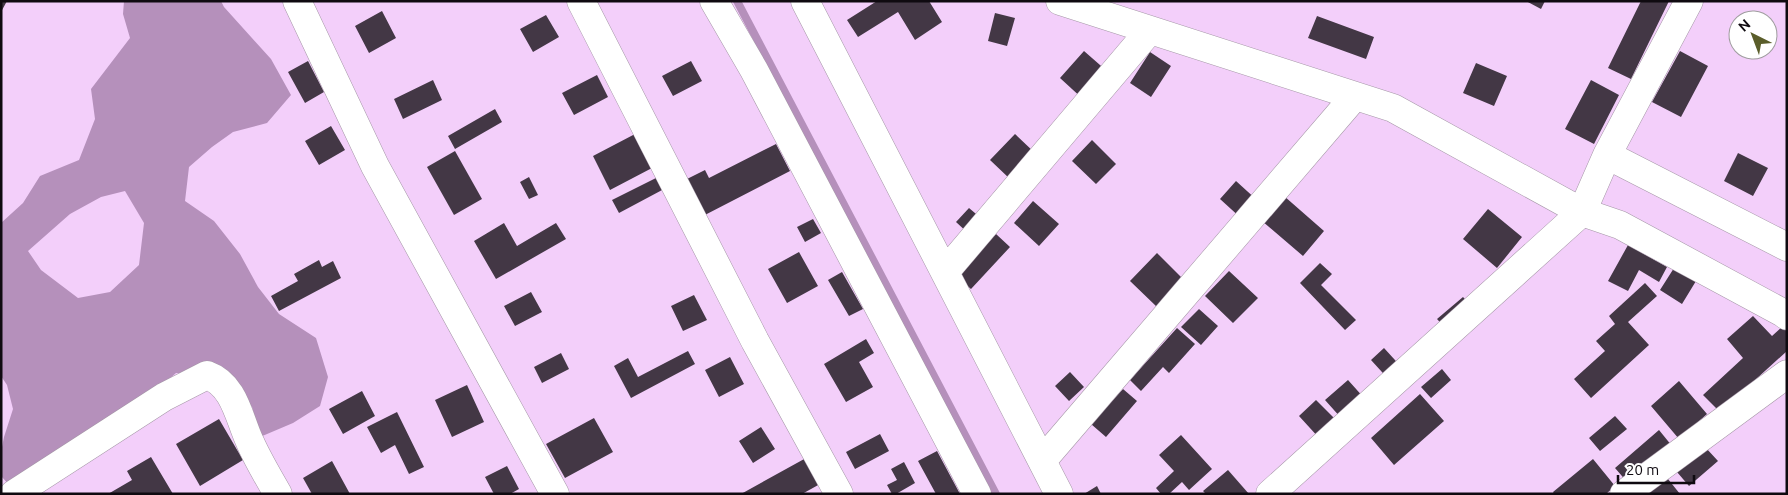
<svg xmlns="http://www.w3.org/2000/svg" width="1788" height="495" font-family="Ubuntu,sans-serif">
  <style>
    .green { fill: #f3cffa; fill-rule: evenodd }
    .water { fill: #b590bb; fill-rule: evenodd }
    .lines { fill: none; stroke-linecap: round; stroke-linejoin: round }
    .stream { stroke: #b590bb; stroke-width: 8 }
    .building { fill: #433745 }
    .minor-casing { stroke: #a597a7; stroke-width: 29 }
    .minor { stroke: #fff; stroke-width: 28 }
  </style>
  <rect width="100%" height="100%" fill="#f6e7f9"/>
  <path class="green" d="M1 1H1787V494H1ZM1738 20H1768V50H1738Z"/>
  <path class="water" d="M124 1H221L224 7 271 59 291 95 267 123 233 132 212 147 189 167 185 201 214 221 240 254 258 287 279 314 316 338 328 377 320 406 293 423 260 437 252 407 233 386 199 374 176 373 148 398 11 487 1 476V452L4 437 13 409 7 385 1 376V223L23 203 40 176 79 160 95 119 91 89 130 38 123 14ZM125 191 144 223 139 265 110 292 78 298 41 270 28 251 70 214 101 197Z"/>
  <g class="lines">
    <path class="stream" d="M737 1 996 494"/>
  </g>
  <path class="building" d="M1 1H7L1 12Z
    M877 1H929L942 22 915 40 898 12 858 37 847 20Z
    M1526 1H1545L1541 9Z
    M1641 1H1669L1631 79 1608 68Z
    M382 11 396 38 369 53 355 26Z
    M995 13 1015 18 1007 46 988 41Z
    M546 15 559 37 533 52 520 29Z
    M1317 16 1374 37 1366 59 1308 38Z
    M1084 51 1108 72 1084 100 1060 78Z
    M1680 51 1708 66 1681 117 1652 102Z
    M1150 52 1171 66 1151 97 1130 83Z
    M308 61 324 92 305 103 288 72Z
    M691 61 702 81 673 96 662 76Z
    M1476 63 1507 76 1494 106 1463 93Z
    M597 75 608 97 574 115 562 93Z
    M433 80 442 100 403 119 394 99Z
    M1591 80 1619 95 1594 144 1565 129Z
    M495 109 502 122 455 149 448 136Z
    M331 126 345 150 319 165 305 141Z
    M635 134 652 168 610 190 593 156Z
    M1015 134 1035 153 1010 179 990 160Z
    M1092 140 1116 164 1096 184 1072 161Z
    M776 144 790 171 701 217 683 181 705 170 709 178Z
    M455 151 482 199 454 215 427 167Z
    M1738 153 1768 168 1753 196 1724 181Z
    M529 177 538 195 529 199 520 182Z
    M658 177 664 189 619 213 612 200Z
    M1236 181 1258 201 1242 219 1220 199Z
    M1284 196 1324 231 1303 256 1262 221Z
    M1033 201 1059 224 1039 246 1014 223Z
    M969 208 982 219 969 234 956 222Z
    M1488 209 1522 237 1497 268 1463 239Z
    M813 219 821 233 805 242 797 227Z
    M504 223 517 246 556 223 566 239 496 279 474 241Z
    M996 234 1010 247 971 289 957 277Z
    M1628 245 1667 267 1659 282 1639 270 1628 291 1608 281Z
    M799 252 818 286 787 303 768 269Z
    M1157 253 1183 279 1157 307 1130 281Z
    M319 260 322 267 333 261 341 278 279 311 271 296 298 281 294 274Z
    M1320 263 1332 274 1321 285 1356 320 1345 330 1300 283Z
    M1674 268 1696 281 1682 304 1660 290Z
    M1229 271 1258 298 1233 323 1205 296Z
    M842 272 863 309 849 316 828 280Z
    M1645 283 1657 296 1628 322 1649 345 1591 398 1574 379 1605 351 1596 341 1615 324 1609 316Z
    M531 292 542 312 515 326 504 306Z
    M694 295 707 320 683 331 671 306Z
    M1463 297 1473 308 1448 331 1437 319Z
    M1199 309 1218 326 1201 345 1181 327Z
    M1753 316 1772 336 1783 326 1787 331V351L1720 412 1703 395 1743 358 1727 339Z
    M1177 328 1195 344 1169 373 1163 367 1141 391 1130 380Z
    M866 339 874 353 859 362 873 387 846 402 824 364Z
    M1384 348 1405 371 1392 383 1371 360Z
    M688 351 695 364 631 398 614 366 628 358 638 377Z
    M561 353 569 369 542 383 534 367Z
    M730 357 744 384 719 397 705 370Z
    M1442 369 1451 380 1431 398 1421 387Z
    M1070 372 1084 387 1069 401 1055 386Z
    M1348 380 1365 399 1342 419 1325 400Z
    M1679 381 1707 414 1679 439 1651 406Z
    M467 385 484 422 452 437 435 400Z
    M1123 389 1137 401 1106 437 1091 424Z
    M362 391 375 416 343 434 329 409Z
    M1420 394 1444 421 1394 465 1371 438Z
    M1316 400 1338 422 1320 439 1299 416Z
    M397 412 424 467 409 474 395 445 381 453 367 427Z
    M1615 416 1627 429 1600 451 1589 438Z
    M594 418 613 452 565 478 546 444Z
    M219 419 243 460 200 486 176 444Z
    M761 427 775 449 753 463 739 441Z
    M1659 430 1672 446 1628 483 1615 468Z
    M880 434 889 451 855 469 846 452Z
    M1181 435 1212 469 1189 490 1182 482 1169 494H1161L1156 488 1174 471 1159 455Z
    M1706 448 1718 461 1689 486 1677 472Z
    M937 451 960 494H936L918 461Z
    M151 457 173 494H108L132 480 127 471Z
    M806 458 820 484 802 494H741Z
    M1593 459 1615 486 1606 494H1554L1553 492Z
    M332 461 350 494H312L303 478Z
    M904 462 915 483 896 494H892L887 485 897 480 891 469Z
    M507 466 519 489 510 494H494L485 477Z
    M1228 470 1249 494H1206L1203 491Z
    M1664 474 1680 494H1640Z
    M1097 486 1101 494H1084Z"/>
  <g class="lines">
    <g class="minor-casing">
      <path id="minor" d="M297 1 375 166 555 494
        M581 1 755 341 839 494
        M714 1 754 70 977 494
        M805 1 1059 494
        M1060 1 1393 108 1582 212 1620 225 1783 313 1787 316
        M1689 1 1607 155 1787 247
        M945 272 1150 30
        M1042 461 1355 96
        M14 494 164 397 207 375C235 385 239 419 250 442 258 460 268 477 278 494
        M1270 494 1582 212 1607 155
        M1624 494 1787 374"/>
    </g>
    <use href="#minor" class="minor"/>
  </g>
  <rect width="1788" height="495" fill="none" stroke="#0f0a10" stroke-width="5"/>
  <g transform="translate(1753 35) rotate(318)"><circle r="24" fill="#ffffff" stroke="#9f9d9f"/>
  <path d="M0-4L9 19L0 12L-9 19Z" fill="#5a5d2a"/>
  <text y="-8" font-size="14" font-weight="bold" text-anchor="middle" fill="#0f0a10">N</text>
  </g>
  <path d="M1618 475v8h76v-8" fill="none" stroke="#0f0a10" stroke-width="2.5"/>
  <text x="1626" y="475" font-size="15" fill="#0f0a10" stroke="#ffffff" stroke-width="4" paint-order="stroke">20 m</text>
</svg>
